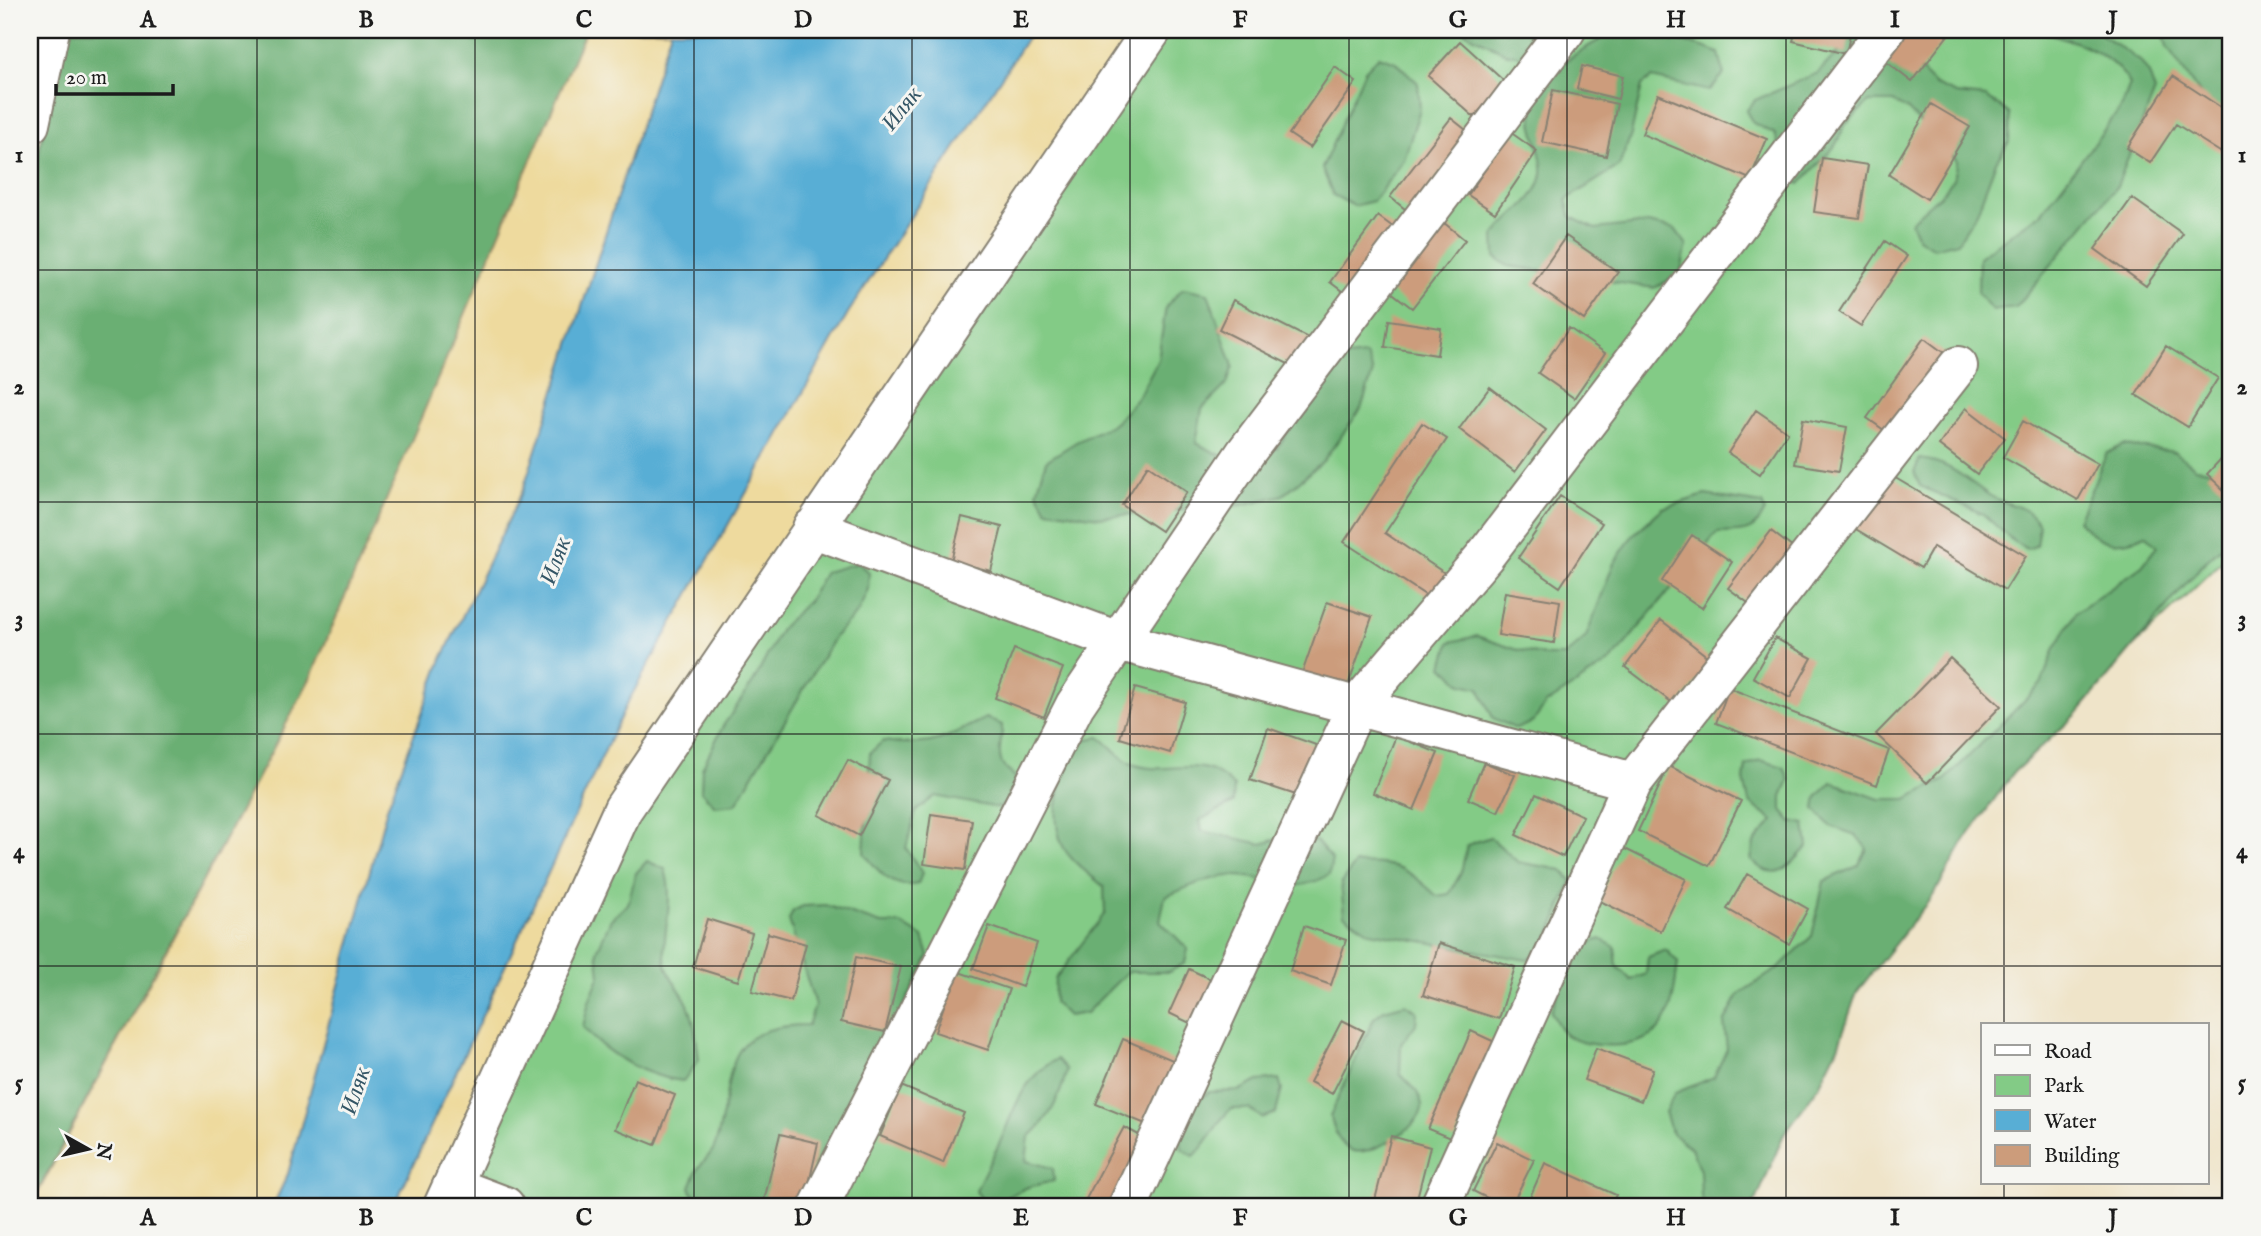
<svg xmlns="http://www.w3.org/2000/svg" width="2261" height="1236" font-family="'IM FELL English',serif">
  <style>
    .green { fill: #83cb86; stroke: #507451; stroke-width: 2 }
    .forest { fill: #6aaf73; stroke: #436648; stroke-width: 2 }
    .sand { fill: #eeda9e; stroke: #857b5d; stroke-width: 2 }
    .water { fill: #58aed5; stroke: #3a6578; stroke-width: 2 }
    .building { fill: #cc9c7b }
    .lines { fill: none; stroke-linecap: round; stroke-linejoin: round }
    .minor-casing { stroke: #868072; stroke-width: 42 }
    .minor { stroke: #fff; stroke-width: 38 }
    .grid { fill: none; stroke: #1c1c1c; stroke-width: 2; stroke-opacity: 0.55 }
    .labels { text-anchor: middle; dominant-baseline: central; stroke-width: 6; stroke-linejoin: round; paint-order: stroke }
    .water-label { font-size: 23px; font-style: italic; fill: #345666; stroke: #f6f6f2 }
    .neatline { fill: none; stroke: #1c1c1c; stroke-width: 2.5 }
    .grid-label { font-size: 23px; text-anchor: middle; font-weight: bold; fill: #1c1c1c }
  </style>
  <rect width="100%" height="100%" fill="#f6f6f2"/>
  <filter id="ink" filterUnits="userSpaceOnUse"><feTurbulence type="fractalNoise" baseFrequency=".0143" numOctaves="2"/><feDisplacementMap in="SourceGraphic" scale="14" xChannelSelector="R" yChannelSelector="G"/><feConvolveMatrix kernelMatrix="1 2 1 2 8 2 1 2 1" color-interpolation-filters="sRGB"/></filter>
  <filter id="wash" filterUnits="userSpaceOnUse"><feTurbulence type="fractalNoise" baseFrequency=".00686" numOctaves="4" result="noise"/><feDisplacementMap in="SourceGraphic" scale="28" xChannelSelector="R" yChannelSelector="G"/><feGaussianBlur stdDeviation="1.57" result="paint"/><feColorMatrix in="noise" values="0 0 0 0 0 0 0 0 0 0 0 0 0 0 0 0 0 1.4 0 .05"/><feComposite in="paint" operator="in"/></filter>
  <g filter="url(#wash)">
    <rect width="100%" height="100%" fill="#efe4c9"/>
    <path class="green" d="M1162 30H2163L2168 47 2231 138V553L2002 773 1709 1206H453L635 807Z"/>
    <path class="forest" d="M64 30H586L311 677 30 1206V242L39 151Z
      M1461 30H1538L1533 45 1524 56 1507 54Z
      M1859 30H1880L1935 85 1956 94 1986 97 2010 114 2009 142 1996 162 1977 212 1958 242 1934 248 1918 238 1911 222C1927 202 1957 191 1957 161L1907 109 1893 102H1869L1845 125 1835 146 1800 184 1790 179 1775 134 1753 123 1746 111 1755 100 1818 73Z
      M2035 30H2095L2140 61 2149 74 2155 91 2117 186 2016 307 1992 310 1978 293 1979 257 2042 212 2122 106 2130 84C2111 52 2070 38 2035 30Z
      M2163 30H2231V138L2167 47Z
      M1605 37C1645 37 1682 37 1719 53L1724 74 1709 91 1652 78 1642 85 1631 135 1619 166 1566 200 1571 217 1595 229 1648 223 1675 229 1687 245 1680 275 1654 288 1508 266 1495 257 1494 236C1510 214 1537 202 1542 174 1544 160 1536 140 1533 127 1525 81 1572 55 1605 37Z
      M1379 56 1396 62 1418 83 1420 109 1404 160 1373 201 1354 206 1333 195 1322 168 1365 70Z
      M1183 288 1208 293 1233 366 1227 384 1202 409 1196 443 1222 456 1277 448 1326 375 1346 357 1366 355 1373 372 1361 409 1323 461 1283 495 1242 505 1100 517 1047 510 1037 492 1046 461 1076 442 1115 423 1138 397 1158 360 1166 306Z
      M2123 445 2175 452 2196 468 2231 472V538L2202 565 2076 715 2014 772 1963 843 1935 893 1857 992 1838 1047 1819 1086 1784 1134 1756 1201 1751 1206H1705L1701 1196 1700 1171 1691 1148 1672 1134 1665 1112 1675 1093 1714 1077 1727 1049 1724 1023 1739 994 1777 969 1812 936 1824 881 1858 866 1867 849 1856 835 1830 826 1815 809 1817 797 1832 782 1879 799H1906L1945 780 2041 684 2055 648 2076 613 2142 566 2157 546 2146 535C2115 548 2101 545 2078 521L2106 454Z
      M1920 459C1950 462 1965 479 1989 495 2010 508 2023 501 2039 525L2036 546 2027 549 2014 542 1983 514 1920 486 1914 472Z
      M1705 495 1762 504 1765 511C1754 535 1741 532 1717 533L1612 660 1546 704 1533 722 1516 729 1493 718 1479 688 1462 684 1443 666 1450 642 1477 636 1515 649 1545 656H1565L1586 637 1613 565 1633 535 1663 508Z
      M857 563 869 572 868 589 858 612 835 636 736 804 715 806 701 791 702 768 723 726 754 681 782 627 809 600 825 572Z
      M986 718 1002 725C1003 737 996 754 1003 765 1009 775 1015 772 1021 786L1012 801 998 808 935 796 916 811 906 848 922 873 918 884C892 890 878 871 864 853L870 753 883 741C936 748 939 740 986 718Z
      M1099 737C1110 744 1121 760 1132 764 1172 778 1199 750 1234 787L1233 803 1200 820 1202 831 1262 844 1280 838 1316 841 1332 859 1329 875C1288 898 1274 876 1233 876 1210 876 1186 888 1165 897L1160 921 1188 949 1185 963 1169 972H1127L1086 1013 1068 1016 1054 1002 1055 979 1105 913 1104 887C1092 876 1068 860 1062 844 1048 811 1063 769 1081 740Z
      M1760 760 1784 767 1789 780 1782 796V810L1791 821 1805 824 1808 846C1790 866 1776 885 1751 860L1754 843 1773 821 1749 802 1744 780 1746 766Z
      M1490 837 1518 862 1562 870 1572 881 1545 946 1527 960 1370 932 1344 915 1341 883 1355 864C1398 861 1406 868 1437 896L1449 894 1461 873 1467 845Z
      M647 861 665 869C676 905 660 933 666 964 669 980 684 992 689 1007 695 1022 697 1044 699 1060L683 1081C647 1077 606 1055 583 1027L589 1001 600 975 597 951 611 919 628 904 636 873Z
      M825 905 881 924H901L923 937 929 956 833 1149 764 1206H698L690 1187C693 1180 695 1172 699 1167 704 1160 713 1153 715 1145 737 1081 713 1025 808 1025L815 1005 789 920 793 911 803 906Z
      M1601 939 1615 947 1617 966 1631 980 1646 974 1648 957 1666 950 1678 962C1675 984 1674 1012 1659 1029 1640 1050 1588 1050 1566 1035 1560 1030 1555 1019 1551 1012L1561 982 1579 946Z
      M1406 1004 1417 1011 1416 1024 1401 1044 1400 1074C1409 1083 1420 1092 1422 1105 1425 1125 1372 1156 1354 1151 1338 1147 1335 1129 1330 1116L1374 1018 1384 1010Z
      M1057 1059 1067 1070C1060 1097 1051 1118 1029 1137L1026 1161 1053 1168 1054 1181 1028 1187 987 1206 976 1191C982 1174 992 1159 1000 1142 1014 1110 1023 1076 1057 1059Z
      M1279 1079 1282 1089 1276 1113 1262 1118 1249 1109H1231C1214 1124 1211 1141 1194 1156L1182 1149 1179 1125 1192 1105 1209 1092 1238 1091 1258 1081Z"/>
    <path class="sand" d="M586 30H671L523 490 442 659 387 808 288 1174 273 1206H31L311 677Z
      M1032 30H1162L635 807 453 1206H394L626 705 848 313Z"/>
    <path class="water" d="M671 30H1032L848 313 626 705 394 1206H273L288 1174 387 808 442 659 523 490Z"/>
    <g id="blocks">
      <path class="building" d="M1796 30H1851L1846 54 1793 41Z
        M1908 30H1952L1912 82 1885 61Z
        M1460 41 1505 82 1474 117 1428 76Z
        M1582 66 1623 76 1618 99 1577 89Z
        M1335 67 1356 82 1310 148 1289 134Z
        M2173 76 2231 114V159L2176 124 2150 163 2127 148Z
        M1553 90 1617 104 1606 156 1542 142Z
        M1658 94 1767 139 1750 179 1642 134Z
        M1931 104 1970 127 1927 199 1889 175Z
        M1451 118 1471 134 1410 213 1390 197Z
        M1510 132 1537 151 1495 213 1468 195Z
        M1822 158 1868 165 1859 218 1814 212Z
        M2132 198 2183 234 2146 286 2095 249Z
        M1378 216 1397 230 1350 297 1330 282Z
        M1443 222 1465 240 1412 308 1390 291Z
        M1566 236 1618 272 1584 320 1533 284Z
        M1885 241 1907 256 1861 326 1839 312Z
        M1233 300 1312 340 1298 369 1219 329Z
        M1389 320 1441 328 1437 355 1385 347Z
        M1569 328 1605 353 1574 398 1538 373Z
        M1924 338 1948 356 1891 435 1867 418Z
        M2166 346 2218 378 2188 427 2136 395Z
        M1490 387 1546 430 1515 472 1459 429Z
        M1966 408 2005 438 1977 474 1939 445Z
        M1756 410 1788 432 1760 474 1728 453Z
        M1803 419 1847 427 1839 471 1795 464Z
        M2023 421 2098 464 2078 500 2003 457Z
        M1422 423 1447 439 1385 533 1449 576 1433 600 1344 542Z
        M2231 448V497L2207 474Z
        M1148 465 1187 492 1161 531 1122 505Z
        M1887 473 2026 556 2005 590 1933 547 1921 568 1854 528Z
        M1560 496 1602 523 1560 587 1518 558Z
        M962 517 1002 527 991 571 951 561Z
        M1771 531 1793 548 1751 605 1728 588Z
        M1692 535 1732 562 1702 608 1662 581Z
        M1505 592 1560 601 1554 643 1498 635Z
        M1327 602 1372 617 1345 694 1300 679Z
        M1661 620 1713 661 1678 707 1625 667Z
        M1775 638 1812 658 1790 698 1753 677Z
        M1014 649 1063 668 1044 717 995 698Z
        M1950 658 2001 706 1927 783 1876 734Z
        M1135 688 1185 702 1170 753 1120 738Z
        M1729 688 1889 750 1877 785 1716 723Z
        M1268 728 1319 746 1302 797 1250 780Z
        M1396 736 1438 753 1414 810 1373 793Z
        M848 760 888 780 859 836 819 815Z
        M1484 762 1515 775 1498 812 1468 799Z
        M1669 766 1741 801 1709 866 1638 831Z
        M1536 794 1583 816 1563 857 1516 835Z
        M931 814 972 820 965 870 924 864Z
        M1623 848 1686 879 1661 931 1598 900Z
        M1747 874 1808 909 1789 944 1727 909Z
        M707 919 752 933 738 981 693 967Z
        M989 926 1037 943 1022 987 973 969Z
        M1304 926 1346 940 1331 985 1290 971Z
        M768 933 806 944 791 1001 752 991Z
        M1439 943 1515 967 1499 1019 1423 995Z
        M856 957 901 967 885 1032 841 1022Z
        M1189 969 1219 983 1198 1027 1169 1013Z
        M956 971 1009 989 988 1050 935 1032Z
        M1342 1020 1364 1031 1332 1094 1310 1082Z
        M1471 1031 1497 1043 1455 1140 1428 1129Z
        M1123 1039 1175 1061 1148 1125 1096 1104Z
        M1596 1048 1653 1069 1641 1101 1584 1080Z
        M635 1079 675 1095 655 1145 615 1129Z
        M901 1086 964 1113 943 1163 880 1136Z
        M1124 1127 1148 1140 1113 1206H1100L1086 1199Z
        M780 1134 818 1143 804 1206 764 1201Z
        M1391 1136 1430 1147 1415 1206 1374 1204Z
        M1497 1142 1534 1160 1511 1206H1503L1473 1191Z
        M1545 1163 1616 1195 1610 1206H1526Z"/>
    </g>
  </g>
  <g filter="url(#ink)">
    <use href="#blocks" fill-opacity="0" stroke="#868072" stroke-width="2"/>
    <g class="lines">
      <g class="minor-casing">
        <path id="minor" d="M30 124 50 30
          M812 528 1118 641 1633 782 1440 1206
          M1633 782 1958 366
          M452 1186 505 1206
          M443 1206 623 809 1152 30
          M819 1206 1075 705 1246 452 1566 30
          M1128 1206 1357 706 1484 557 1886 30"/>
      </g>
      <use href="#minor" class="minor"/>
    </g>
  </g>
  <path class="grid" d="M257 30V1206M475 30V1206M694 30V1206M912 30V1206M1130 30V1206M1349 30V1206M1567 30V1206M1786 30V1206M2004 30V1024M30 270H2231M30 502H2231M30 734H2231M30 966H2231M2004 1182V1206"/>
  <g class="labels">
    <g class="water-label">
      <text transform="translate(902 109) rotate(-51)">Иляк</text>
      <text transform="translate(556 561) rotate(-69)">Иляк</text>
      <text transform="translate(356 1091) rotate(-71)">Иляк</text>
    </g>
  </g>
  <rect width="2261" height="1236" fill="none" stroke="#f6f6f2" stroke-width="77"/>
  <rect x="1981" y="1023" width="228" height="161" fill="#f6f6f2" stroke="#9f9f9c" stroke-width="2"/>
  <rect x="1995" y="1045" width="35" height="10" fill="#ffffff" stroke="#9f9f9c" stroke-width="2"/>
  <text x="2044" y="1058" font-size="21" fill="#1c1c1c">Road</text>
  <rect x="1995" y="1075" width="35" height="21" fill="#83cb86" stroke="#9f9f9c" stroke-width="2"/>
  <text x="2044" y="1092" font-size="21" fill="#1c1c1c">Park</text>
  <rect x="1995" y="1110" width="35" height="21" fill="#58aed5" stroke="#9f9f9c" stroke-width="2"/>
  <text x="2044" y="1128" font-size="21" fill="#1c1c1c">Water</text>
  <rect x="1995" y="1145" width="35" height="21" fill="#cc9c7b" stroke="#9f9f9c" stroke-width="2"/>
  <text x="2044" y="1162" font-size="21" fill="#1c1c1c">Building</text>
  <g transform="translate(88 1149) rotate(98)" stroke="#f6f6f2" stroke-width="5" paint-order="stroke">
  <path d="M0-5L12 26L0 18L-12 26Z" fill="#1c1c1c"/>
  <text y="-10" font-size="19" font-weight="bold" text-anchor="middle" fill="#1c1c1c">N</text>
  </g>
  <path d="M56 84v10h117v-10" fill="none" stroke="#1c1c1c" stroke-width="3.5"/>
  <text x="66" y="84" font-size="21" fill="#1c1c1c" stroke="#f6f6f2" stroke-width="5" paint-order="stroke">20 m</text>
  <rect x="38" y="38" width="2184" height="1160" class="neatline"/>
  <g class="grid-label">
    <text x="148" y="27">A</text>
    <text x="366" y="27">B</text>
    <text x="584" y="27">C</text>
    <text x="803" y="27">D</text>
    <text x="1021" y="27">E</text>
    <text x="1240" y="27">F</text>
    <text x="1458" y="27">G</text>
    <text x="1676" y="27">H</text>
    <text x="1895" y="27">I</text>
    <text x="2113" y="27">J</text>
    <text x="19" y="162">1</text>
    <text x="2242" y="162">1</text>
    <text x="19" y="394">2</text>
    <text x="2242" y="394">2</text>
    <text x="19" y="626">3</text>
    <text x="2242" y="626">3</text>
    <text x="19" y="858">4</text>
    <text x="2242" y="858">4</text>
    <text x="19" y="1090">5</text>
    <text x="2242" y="1090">5</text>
    <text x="148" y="1225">A</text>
    <text x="366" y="1225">B</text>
    <text x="584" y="1225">C</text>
    <text x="803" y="1225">D</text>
    <text x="1021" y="1225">E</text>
    <text x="1240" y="1225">F</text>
    <text x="1458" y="1225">G</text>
    <text x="1676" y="1225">H</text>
    <text x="1895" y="1225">I</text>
    <text x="2113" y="1225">J</text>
  </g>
</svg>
